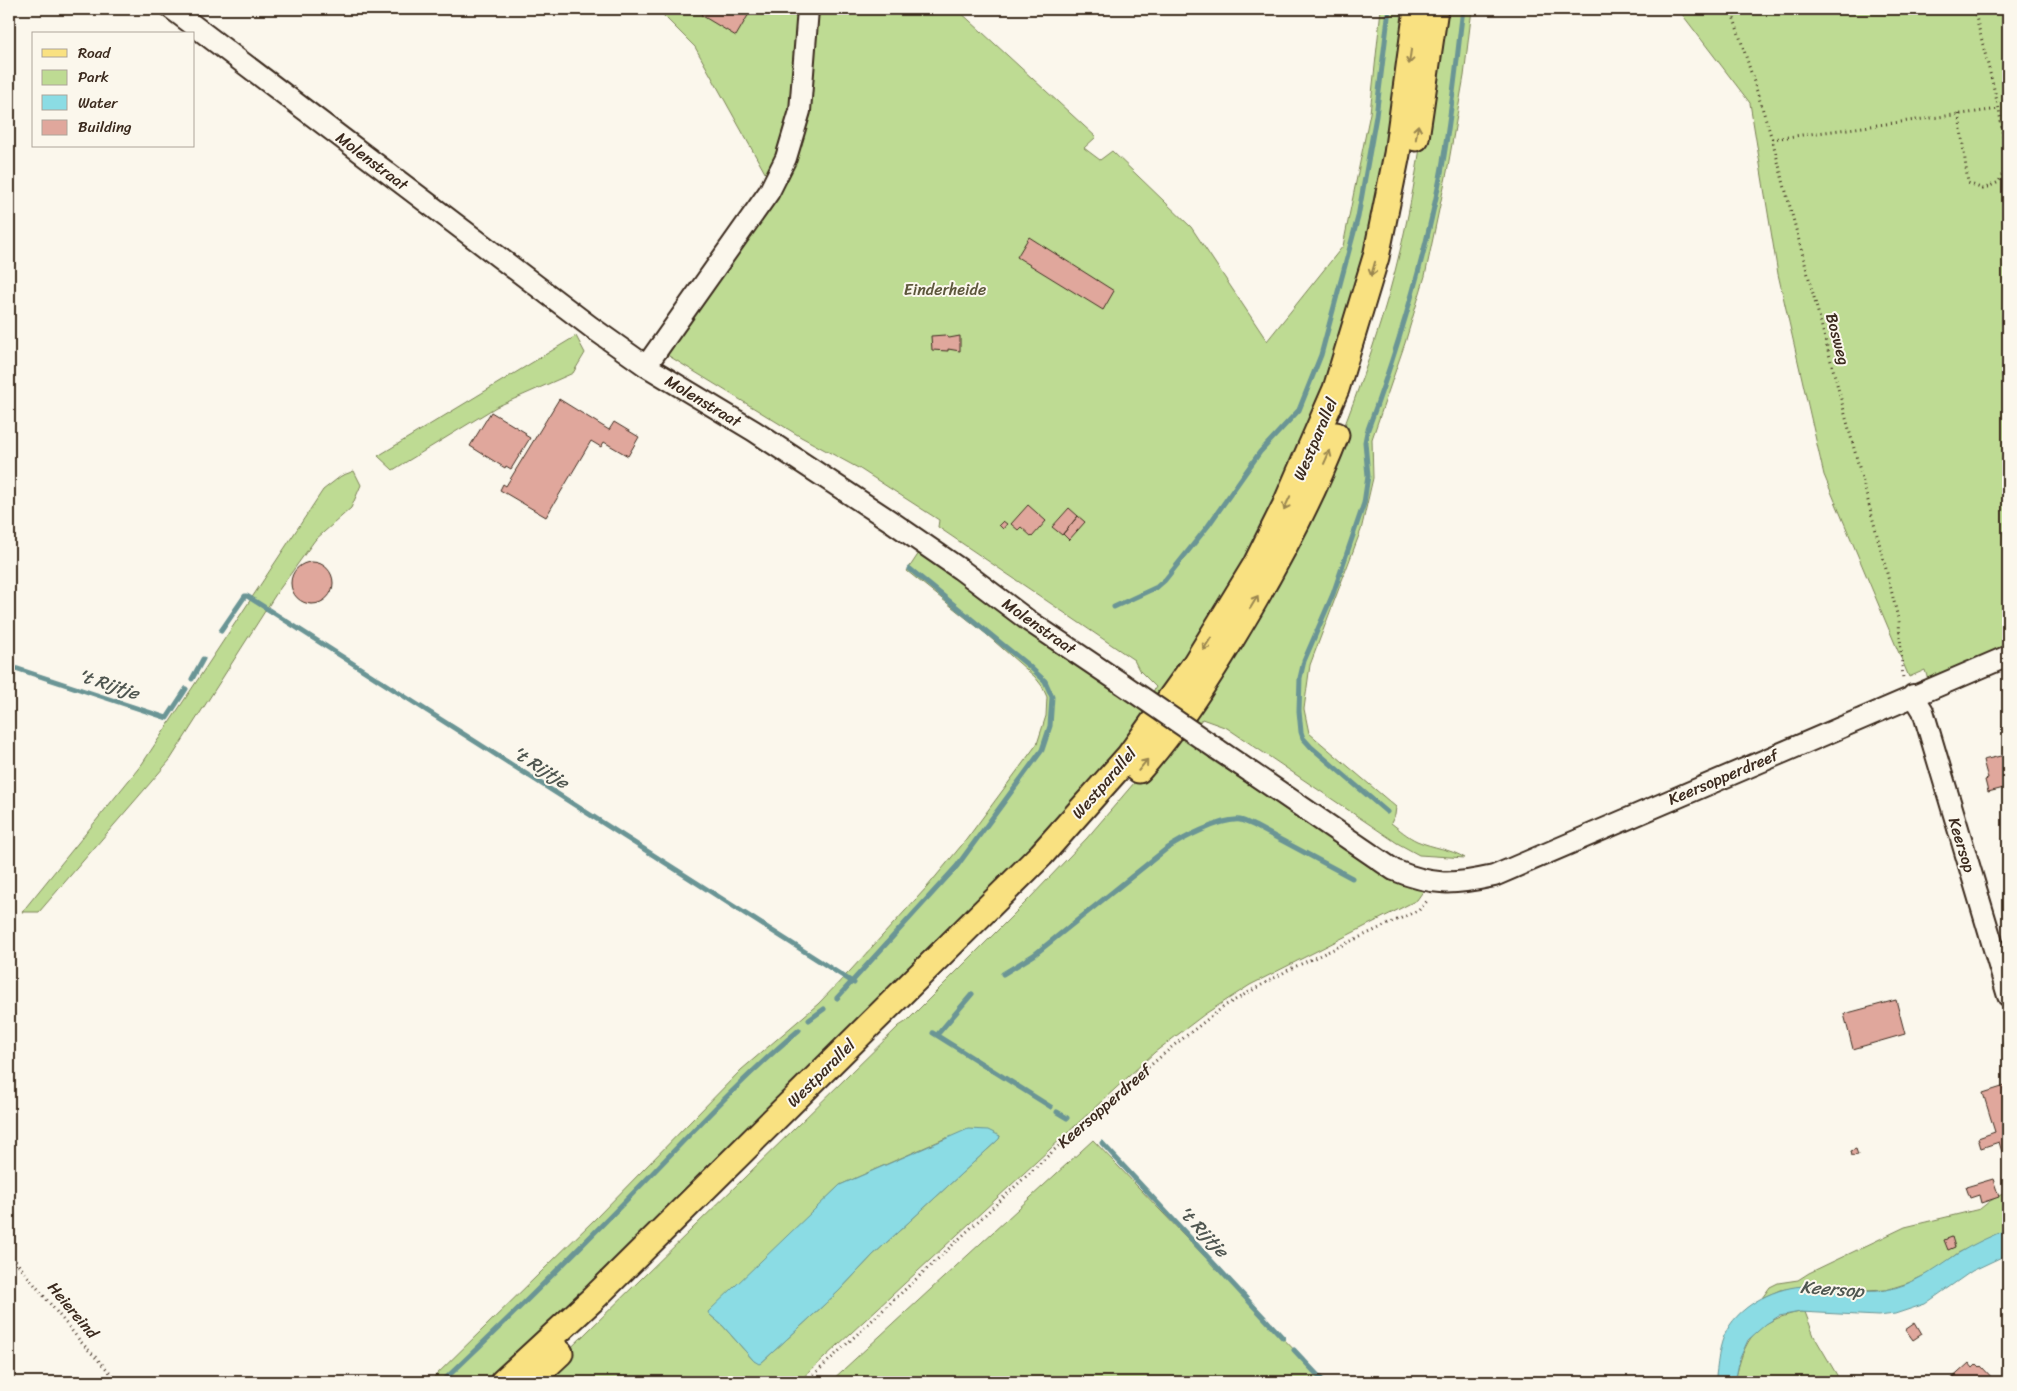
<svg xmlns="http://www.w3.org/2000/svg" width="2017" height="1391" font-family="Sriracha,sans-serif">
  <style>
    .green { fill: #bedb93; stroke: #7c8258; fill-rule: evenodd }
    .water { fill: #8bdce4; stroke: #6b9595 }
    .lines { fill: none; stroke-linecap: round; stroke-linejoin: round }
    .stream { stroke: #6b9595; stroke-width: 5 }
    .building { fill: #e0a79c; stroke: #3b2a1e }
    .minor-casing { stroke: #3b2a1e; stroke-width: 24 }
    .major-casing { stroke: #3b2a1e; stroke-width: 29 }
    .path { stroke: #3b2a1e; stroke-width: 3; stroke-dasharray: 1 4; stroke-linecap: butt }
    .minor { stroke: #fbf7ec; stroke-width: 20 }
    .major { stroke: #f9e181; stroke-width: 25 }
    .minor-bridge-casing { stroke: #3b2a1e; stroke-width: 24; stroke-linecap: butt }
    .minor-bridge { stroke: #fbf7ec; stroke-width: 20 }
    .oneway { stroke: #9a8650 }
    .labels { text-anchor: middle; dominant-baseline: central; stroke-width: 4; stroke-linejoin: round; paint-order: stroke }
    .street-label { font-size: 16px; fill: #3b2a1e; stroke: #fbf7ec }
    .park-label { font-size: 16px; fill: #5c563b; stroke: #fbf7ec }
    .water-label { font-size: 18px; font-style: italic; fill: #4f5650; stroke: #fbf7ec }
  </style>
  <rect width="100%" height="100%" fill="#fbf7ec"/>
  <filter id="ink" filterUnits="userSpaceOnUse"><feTurbulence type="fractalNoise" baseFrequency=".02" numOctaves="2"/><feDisplacementMap in="SourceGraphic" scale="10" xChannelSelector="R" yChannelSelector="G"/><feConvolveMatrix kernelMatrix="1 2 1 2 8 2 1 2 1" color-interpolation-filters="sRGB"/></filter>
  <g filter="url(#ink)">
    <path class="green" d="M657 9H957L1096 137 1084 148 1100 160 1112 151 1191 227 1267 341 1343 246 1370 113 1381 9H1412L1351 330 1243 574 1099 782 497 1382H429L596 1218 741 1070 818 1004 850 971 927 887 966 840 1037 744 1046 716 1047 697 1042 686 1035 677 986 634 907 571 919 553 1121 695 1144 705 1156 687 1139 670 1134 660 938 527 939 520 860 469 801 437 664 353 774 189 695 47Z
      M1439 9H1472L1464 76 1447 172 1425 276 1405 343 1372 439 1373 478 1361 530 1310 665 1304 709 1309 733 1396 807 1395 815 1391 823C1399 829 1408 837 1417 841 1433 848 1451 849 1465 858L1419 855 1397 843 1227 728 1202 719 1189 737 1210 759 1350 850 1424 890 1417 900 1250 985 1205 1014 1155 1052 798 1382H536L899 1026 907 1021 1029 899 1087 838 1146 769 1343 430C1370 360 1393 289 1408 215 1422 147 1430 78 1439 9ZM1000 1136 999 1139 873 1255 838 1292 761 1363 754 1361 723 1326 709 1314 840 1185 946 1138Z
      M1678 9H2008V645L1928 680 1925 670 1909 677 1824 475 1778 274 1750 103Z
      M576 336 585 353 573 373 496 407 393 470 378 456Z
      M354 471 361 485 351 508 315 540 276 594 170 760 39 912H22L142 764 323 490 341 476Z
      M1093 1140 1325 1382H830Z
      M2008 1191V1229L1958 1253 1934 1271 1908 1283 1886 1290 1864 1291 1806 1286 1780 1290 1762 1298 1770 1287 1778 1283 1798 1280 1809 1273 1905 1227 1980 1209 1990 1201Z
      M1800 1312H1805L1814 1336 1841 1382H1735C1744 1338 1755 1321 1800 1312Z"/>
    <path class="water" d="M968 1129 988 1130 1000 1136 999 1139 873 1255 838 1292 761 1363 759 1364 754 1361 723 1326 709 1314 708 1312 840 1185Z
      M2008 1229V1254L1972 1271 1925 1304 1895 1314 1878 1316 1800 1312 1779 1316 1766 1324 1748 1340 1740 1358 1735 1382H1715C1718 1366 1718 1345 1727 1330 1741 1304 1778 1286 1807 1286 1833 1286 1860 1295 1886 1290 1913 1285 1935 1269 1957 1254 1973 1244 1991 1236 2008 1229Z"/>
    <g class="lines">
      <path class="stream" d="M1114 607 1157 587 1165 580 1208 526 1260 452 1299 410 1321 355 1358 217 1376 116 1389 9
        M221 631 245 596H247L854 983
        M9 666 167 718 186 689
        M192 679 203 659
        M1387 812 1311 747 1303 738 1301 732 1299 711 1300 678 1304 661 1333 594 1364 503 1368 476 1365 442 1367 432C1398 348 1423 265 1440 178 1451 122 1456 65 1463 9
        M1003 974 1034 955 1165 850C1181 839 1221 818 1240 820 1245 821 1250 824 1255 826L1352 878
        M837 998 957 866 1042 750 1050 726 1052 697 1045 681 1029 666 910 569
        M809 1020 824 1009
        M933 1033 1051 1107
        M937 1035 972 994
        M1057 1112 1067 1118
        M1102 1143 1283 1338
        M1294 1350 1324 1382
        M442 1382C511 1317 578 1250 644 1182 694 1130 743 1077 799 1030"/>
    </g>
    <path class="building" d="M705 9H745L750 12 736 36 701 15Z
      M1029 237 1114 291 1103 310 1017 257Z
      M945 335 949 338 960 336V351L948 349V351L932 350 931 336Z
      M559 399 609 430 614 422 639 437 628 456 604 442 601 447 591 441 546 517 500 490 503 484 506 486Z
      M491 412 526 433 525 435 530 438 511 469 506 466 505 468 470 446Z
      M1028 505 1046 521 1032 537 1021 527 1018 530 1011 524Z
      M1069 508 1078 516 1062 535 1052 527Z
      M1078 516 1085 522 1069 540 1063 534Z
      M1003 521 1007 524 1003 529 999 525Z
      M291 583a21 21 0 1 1 42 0a21 21 0 1 1-42 0Z
      M2005 755 2008 768V787L1988 792 1985 780 1988 779 1983 760Z
      M1896 1000 1905 1034 1853 1049 1844 1014Z
      M2008 1085V1172L1999 1142 1981 1148 1978 1138 1995 1132 1983 1093Z
      M1856 1149 1858 1155 1852 1156 1851 1151Z
      M1993 1179 1999 1197 1981 1203 1979 1195 1970 1198 1966 1187Z
      M1952 1237 1955 1247 1948 1250 1944 1240Z
      M1915 1322 1922 1334 1913 1340 1905 1329Z
      M1969 1363 1973 1368 1977 1364 1980 1367 1981 1366 1996 1382H1948Z"/>
    <g class="lines">
      <g class="minor-casing">
        <path id="minor" d="M172 9 591 327 646 366 754 431 889 520 960 569 1029 621 1121 683
          M646 366 769 192 786 158 800 111 808 9
          M1913 695 1923 711 2008 996
          M1217 749 1394 870C1433 886 1453 885 1494 876L2008 656"/>
      </g>
      <g class="major-casing">
        <path id="major" d="M1416 138 1435 9
          M1139 770C1174 731 1204 684 1231 640 1271 574 1308 507 1336 435
          M503 1382 593 1299 1041 855 1129 756 1195 664 1255 566 1285 506 1336 389 1376 257 1397 154 1417 9
          M529 1382 560 1353"/>
      </g>
      <path class="path" d="M1731 9 1772 139 1885 565 1899 622 1903 680
        M1959 114 1968 183 1983 189 1999 182 2007 163 1999 109
        M2002 126 2008 127
        M1772 139 1999 109 1974 9
        M9 1253 81 1342 119 1382
        M806 1382 1082 1124 1173 1046 1226 1005 1290 969 1419 910 1429 899"/>
      <use href="#minor" class="minor"/>
      <use href="#major" class="major"/>
      <g class="minor-bridge-casing">
        <path id="minor-bridge" d="M1121 683 1217 749"/>
      </g>
      <use href="#minor-bridge" class="minor-bridge"/>
    </g>
    <defs><path id="oneway-shaft" d="M-6 0H5M1.5-3L5.5 0L1.5 3" fill="none" stroke-width="1.6" stroke-linecap="round" stroke-linejoin="round" transform="scale(1.25)"/></defs>
    <g class="oneway">
      <use href="#oneway-shaft" transform="translate(1410 57) rotate(98)"/>
      <use href="#oneway-shaft" transform="translate(1417 132) rotate(-81)"/>
      <use href="#oneway-shaft" transform="translate(1373 269) rotate(106)"/>
      <use href="#oneway-shaft" transform="translate(1327 457) rotate(-66)"/>
      <use href="#oneway-shaft" transform="translate(1287 503) rotate(115)"/>
      <use href="#oneway-shaft" transform="translate(1254 602) rotate(-59)"/>
      <use href="#oneway-shaft" transform="translate(1207 644) rotate(122)"/>
      <use href="#oneway-shaft" transform="translate(1143 765) rotate(-51)"/>
    </g>
  </g>
  <g class="labels">
    <g class="street-label">
      <text transform="translate(372 161) rotate(37)">Molenstraat</text>
      <text transform="translate(1838 339) rotate(75)">Bosweg</text>
      <text transform="translate(703 401) rotate(31)">Molenstraat</text>
      <text transform="translate(1315 439) rotate(-67)">Westparallel</text>
      <text transform="translate(1039 626) rotate(35)">Molenstraat</text>
      <text transform="translate(1723 777) rotate(-23)">Keersopperdreef</text>
      <text transform="translate(1104 783) rotate(-49)">Westparallel</text>
      <text transform="translate(1962 845) rotate(73)">Keersop</text>
      <text transform="translate(821 1073) rotate(-45)">Westparallel</text>
      <text transform="translate(1104 1106) rotate(-41)">Keersopperdreef</text>
      <text transform="translate(73 1310) rotate(50)">Heiereind</text>
    </g>
    <g class="park-label">
      <text x="945" y="289">Einderheide</text>
    </g>
    <g class="water-label">
      <text transform="translate(108 684) rotate(18)">'t Rijtje</text>
      <text transform="translate(540 767) rotate(33)">'t Rijtje</text>
      <text transform="translate(1203 1231) rotate(47)">'t Rijtje</text>
      <text transform="translate(1832 1289) rotate(4)">Keersop</text>
    </g>
  </g>
  <rect width="2017" height="1391" fill="none" stroke="#fbf7ec" stroke-width="30"/>
  <rect x="15" y="15" width="1987" height="1361" fill="none" stroke="#3b2a1e" stroke-width="2" filter="url(#ink)"/>
  <rect x="32" y="32" width="162" height="115" fill="#fbf7ec" stroke="#aea59a"/>
  <rect x="42" y="49" width="25" height="8" fill="#f9e181" stroke="#aea59a"/>
  <text x="78" y="58" font-size="15" fill="#3b2a1e">Road</text>
  <rect x="42" y="70" width="25" height="15" fill="#bedb93" stroke="#aea59a"/>
  <text x="78" y="82" font-size="15" fill="#3b2a1e">Park</text>
  <rect x="42" y="95" width="25" height="15" fill="#8bdce4" stroke="#aea59a"/>
  <text x="78" y="108" font-size="15" fill="#3b2a1e">Water</text>
  <rect x="42" y="120" width="25" height="15" fill="#e0a79c" stroke="#aea59a"/>
  <text x="78" y="132" font-size="15" fill="#3b2a1e">Building</text>
</svg>
